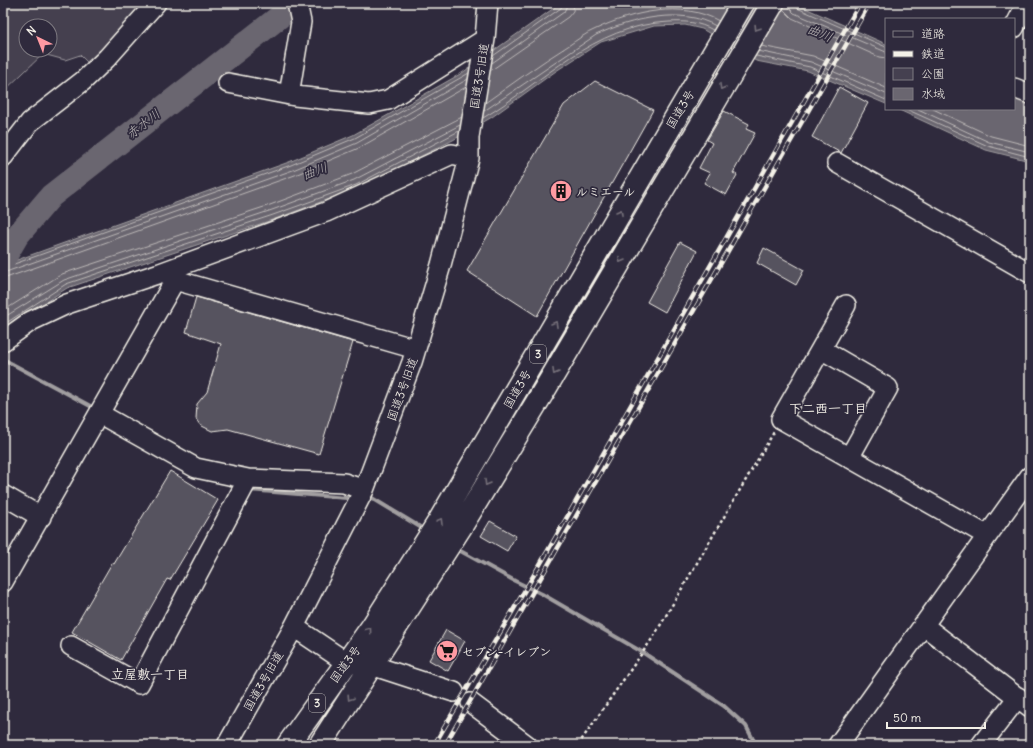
<svg xmlns="http://www.w3.org/2000/svg" width="1033" height="748" font-family="Delius,'Klee One',sans-serif">
  <style>
    .green { fill: #454050; stroke: #9c989c; fill-rule: evenodd }
    .water { fill: #6a6670; stroke: #a19ea0 }
    .lines { fill: none; stroke-linecap: round; stroke-linejoin: round }
    .shore { stroke: #bdb9b8; stroke-width: 1 }
    .stream { stroke: #a19ea0; stroke-width: 4 }
    .river { stroke: #6a6670; stroke-width: 24 }
    .building { fill: #56525f; stroke: #f4f1e8 }
    .minor-casing { stroke: #f4f1e8; stroke-width: 22 }
    .highway-casing { stroke: #f4f1e8; stroke-width: 25 }
    .path { stroke: #f4f1e8; stroke-width: 2.5; stroke-dasharray: 3 3; stroke-linecap: butt }
    .minor { stroke: #2f2a3d; stroke-width: 19 }
    .highway { stroke: #2f2a3d; stroke-width: 22 }
    .rail-casing { stroke: #f4f1e8; stroke-width: 4.5 }
    .rail { stroke: #2f2a3d; stroke-width: 3; stroke-dasharray: 9; stroke-linecap: butt }
    .oneway { stroke: #747079 }
    .labels { text-anchor: middle; dominant-baseline: central; stroke-width: 3.5; stroke-linejoin: round; paint-order: stroke }
    .shield { fill: #2f2a3d; stroke: #b9b5b5; stroke-width: 1 }
    .shield-label { font-size: 11px; font-weight: bold; fill: #f4f1e8 }
    .street-label { font-size: 12px; fill: #f4f1e8; stroke: #2f2a3d }
    .poi-label { font-size: 12px; font-weight: bold; fill: #f4f1e8; stroke: #2f2a3d; text-anchor: start }
    .water-label { font-size: 13px; font-style: italic; fill: #b6b2b2; stroke: #2f2a3d }
    .neighbourhood-label { font-size: 13px; font-weight: bold; fill: #f4f1e8; stroke: #2f2a3d }
  </style>
  <rect width="100%" height="100%" fill="#2f2a3d"/>
  <filter id="ink" filterUnits="userSpaceOnUse"><feTurbulence type="fractalNoise" baseFrequency=".025" numOctaves="2"/><feDisplacementMap in="SourceGraphic" scale="8" xChannelSelector="R" yChannelSelector="G"/><feConvolveMatrix kernelMatrix="1 2 1 2 8 2 1 2 1" color-interpolation-filters="sRGB"/></filter>
  <g filter="url(#ink)">
    <path class="green" d="M3 3H143L124 29 91 66 80 55 65 60 43 54 3 92ZM26 26H50V50H26Z"/>
    <path class="water" d="M561 3H794L886 44V104L808 71 756 61 702 29 685 25 654 26 601 42 556 71 492 117 453 140 358 188 275 219 67 288 3 330V265L289 162 353 135 462 73Z
      M1014 97 1030 102V161L986 150 897 109H1014Z"/>
    <g class="lines">
      <path class="shore" d="M789 3 790 9 794 13 886 52
        M794 3 797 8 886 47
        M783 9 792 18 879 57 886 58
        M761 46 813 56 886 88
        M758 51 811 62 886 94
        M493 56 561 8 563 3
        M756 56 810 67 886 100
        M492 63 564 12 568 3
        M490 71 568 17 573 11 574 3
        M485 103C512 84 539 64 568 46 577 40 586 33 596 29 632 12 682 0 719 21
        M906 109 988 146 1030 157
        M918 109 989 142 1030 152
        M933 109 991 136 1030 146
        M484 111 596 35C631 19 681 6 716 26
        M483 118C544 82 593 25 669 22 685 21 699 22 713 30
        M3 268 291 165 355 138 469 73
        M3 273 293 170 357 143 468 79
        M3 279 295 175 359 148 466 87
        M3 311 62 274 270 205 352 174 462 117
        M3 318 64 280 272 210 354 180 460 125
        M3 325 66 284 273 215 356 185 459 131"/>
      <path class="stream" d="M3 359 94 408
        M248 490 347 498
        M372 498 420 527
        M455 548 515 581 542 594 642 652 724 706 746 726 756 745"/>
      <path class="river" d="M3 260 17 236 51 196 297 3"/>
    </g>
    <path class="building" d="M595 81 653 110 537 316 467 271 564 105Z
      M839 87 868 103 841 153 812 137Z
      M724 111 749 124 746 129 755 133 733 173 737 175 726 195 704 183 710 173 699 168 712 143 707 140Z
      M680 242 697 251 665 312 647 302Z
      M764 248 804 270 796 285 757 263Z
      M196 297 353 342 319 454 228 429 212 431 200 425 196 419 197 404 207 392 221 344 186 332Z
      M170 471 218 500 170 580 167 579 121 660 72 632 112 563 114 564Z
      M490 521 516 536 507 551 481 536Z
      M446 630 465 641 448 671 429 660Z"/>
    <g class="lines">
      <g class="minor-casing">
        <path id="minor" d="M1014 28 1027 3
          M228 83 295 96 369 104 388 100 485 39
          M1014 88 1030 94
          M289 95 301 22 297 3
          M3 157 30 122 83 81 107 58 156 3
          M837 163 1030 273
          M846 305 781 419 986 535
          M3 341 31 321 67 304 160 273 326 212 452 154 469 158
          M821 349 888 388 849 458
          M100 414 196 468 248 479 344 483 364 490
          M3 495 41 517
          M3 582 175 280 416 349
          M923 625 1030 707
          M294 627 346 662 371 665 454 692
          M71 646 139 684 248 479
          M471 703 527 745
          M227 745 294 627 364 490 412 362 441 265 469 158V137L485 39 488 3
          M838 745 1030 476
          M981 745 1018 697"/>
      </g>
      <g class="highway-casing">
        <path id="highway" d="M288 745 372 627 438 523 743 3
          M320 745 462 525 545 389 773 3"/>
      </g>
      <path class="path" d="M578 745 654 636 774 432"/>
      <use href="#minor" class="minor"/>
      <use href="#highway" class="highway"/>
      <g class="rail-casing">
        <path id="rail" d="M434 745 542 561 860 3
          M445 745 870 3"/>
      </g>
      <use href="#rail" class="rail"/>
    </g>
    <defs><path id="oneway-chevron" d="M-2-3.5L2.5 0L-2 3.5" fill="none" stroke-width="1.6" stroke-linecap="round" stroke-linejoin="round"/></defs>
    <g class="oneway">
      <use href="#oneway-chevron" transform="translate(757 28) rotate(122)"/>
      <use href="#oneway-chevron" transform="translate(722 87) rotate(120)"/>
      <use href="#oneway-chevron" transform="translate(620 212) rotate(-60)"/>
      <use href="#oneway-chevron" transform="translate(621 260) rotate(120)"/>
      <use href="#oneway-chevron" transform="translate(555 324) rotate(-60)"/>
      <use href="#oneway-chevron" transform="translate(555 372) rotate(120)"/>
      <use href="#oneway-chevron" transform="translate(487 483) rotate(121)"/>
      <use href="#oneway-chevron" transform="translate(440 521) rotate(-59)"/>
      <use href="#oneway-chevron" transform="translate(369 630) rotate(-54)"/>
      <use href="#oneway-chevron" transform="translate(350 698) rotate(123)"/>
    </g>
  </g>
  <defs>
    <g id="building-disc" transform="scale(1.15)"><circle r="9.5" fill="#ff9aa2" stroke="#2f2a3d"/><path d="M-4-6H4V6H1V3H-1V6H-4ZM-2.5-4.3h1.7v1.8h-1.7ZM.8-4.3h1.7v1.8H.8ZM-2.5-1h1.7V.8h-1.7ZM.8-1h1.7V.8H.8Z" fill="#111"/></g>
    <g id="supermarket-disc" transform="scale(1.15)"><circle r="9.5" fill="#ff9aa2" stroke="#2f2a3d"/><path d="M-6-5.5h2.5l.6 2H6L4.5 2H-2.5L-4.4-4H-6ZM-1.5 3.2a1.3 1.3 0 1 0 .1 0ZM3 3.2a1.3 1.3 0 1 0 .1 0Z" fill="#111"/></g>
  </defs>
  <g fill-rule="evenodd">
    <use href="#building-disc" x="561" y="191"/>
    <use href="#supermarket-disc" x="447" y="651"/>
  </g>
  <g class="labels">
    <g class="shield">
      <rect x="530" y="345" width="16" height="18" rx="3"/>
      <rect x="309" y="694" width="16" height="18" rx="3"/>
    </g>
    <g class="shield-label">
      <text x="538" y="354">3</text>
      <text x="317" y="703">3</text>
    </g>
    <g class="street-label">
      <text transform="translate(479 76) rotate(-81)">国道3号旧道</text>
      <text transform="translate(680 109) rotate(-59)">国道3号</text>
      <text transform="translate(402 389) rotate(-70)">国道3号旧道</text>
      <text transform="translate(517 389) rotate(-60)">国道3号</text>
      <text transform="translate(345 664) rotate(-54)">国道3号</text>
      <text transform="translate(263 681) rotate(-60)">国道3号旧道</text>
    </g>
    <g class="poi-label">
      <text x="576" y="191">ルミエール</text>
      <text x="462" y="651">セブン-イレブン</text>
    </g>
    <g class="water-label">
      <text transform="translate(820 33) rotate(22)">曲川</text>
      <text transform="translate(143 124) rotate(-38)">赤水川</text>
      <text transform="translate(315 171) rotate(-20)">曲川</text>
    </g>
    <g class="neighbourhood-label">
      <text x="828" y="408">下二西一丁目</text>
      <text x="150" y="674">立屋敷一丁目</text>
    </g>
  </g>
  <rect width="1033" height="748" fill="none" stroke="#2f2a3d" stroke-width="16"/>
  <rect x="8" y="8" width="1017" height="732" fill="none" stroke="#f4f1e8" stroke-width="1.5" filter="url(#ink)"/>
  <rect x="885" y="18" width="130" height="92" fill="#2f2a3d" stroke="#7e7a81"/>
  <rect x="893" y="31" width="20" height="6" fill="#2f2a3d" stroke="#7e7a81"/>
  <text x="921" y="38" font-size="12" fill="#f4f1e8">道路</text>
  <rect x="893" y="51" width="20" height="6" fill="#f4f1e8" stroke="#7e7a81"/>
  <text x="921" y="58" font-size="12" fill="#f4f1e8">鉄道</text>
  <rect x="893" y="68" width="20" height="12" fill="#454050" stroke="#7e7a81"/>
  <text x="921" y="78" font-size="12" fill="#f4f1e8">公園</text>
  <rect x="893" y="88" width="20" height="12" fill="#6a6670" stroke="#7e7a81"/>
  <text x="921" y="98" font-size="12" fill="#f4f1e8">水域</text>
  <g transform="translate(38 38) rotate(317)"><circle r="19" fill="#2f2a3d" stroke="#7e7a81"/>
  <path d="M0-3L7 15L0 10L-7 15Z" fill="#ff9aa2"/>
  <text y="-6" font-size="11" font-weight="bold" text-anchor="middle" fill="#f4f1e8">N</text>
  </g>
  <path d="M887 722v6h98v-6" fill="none" stroke="#f4f1e8" stroke-width="2"/>
  <text x="893" y="722" font-size="12" fill="#f4f1e8" stroke="#2f2a3d" stroke-width="3" paint-order="stroke">50 m</text>
</svg>
